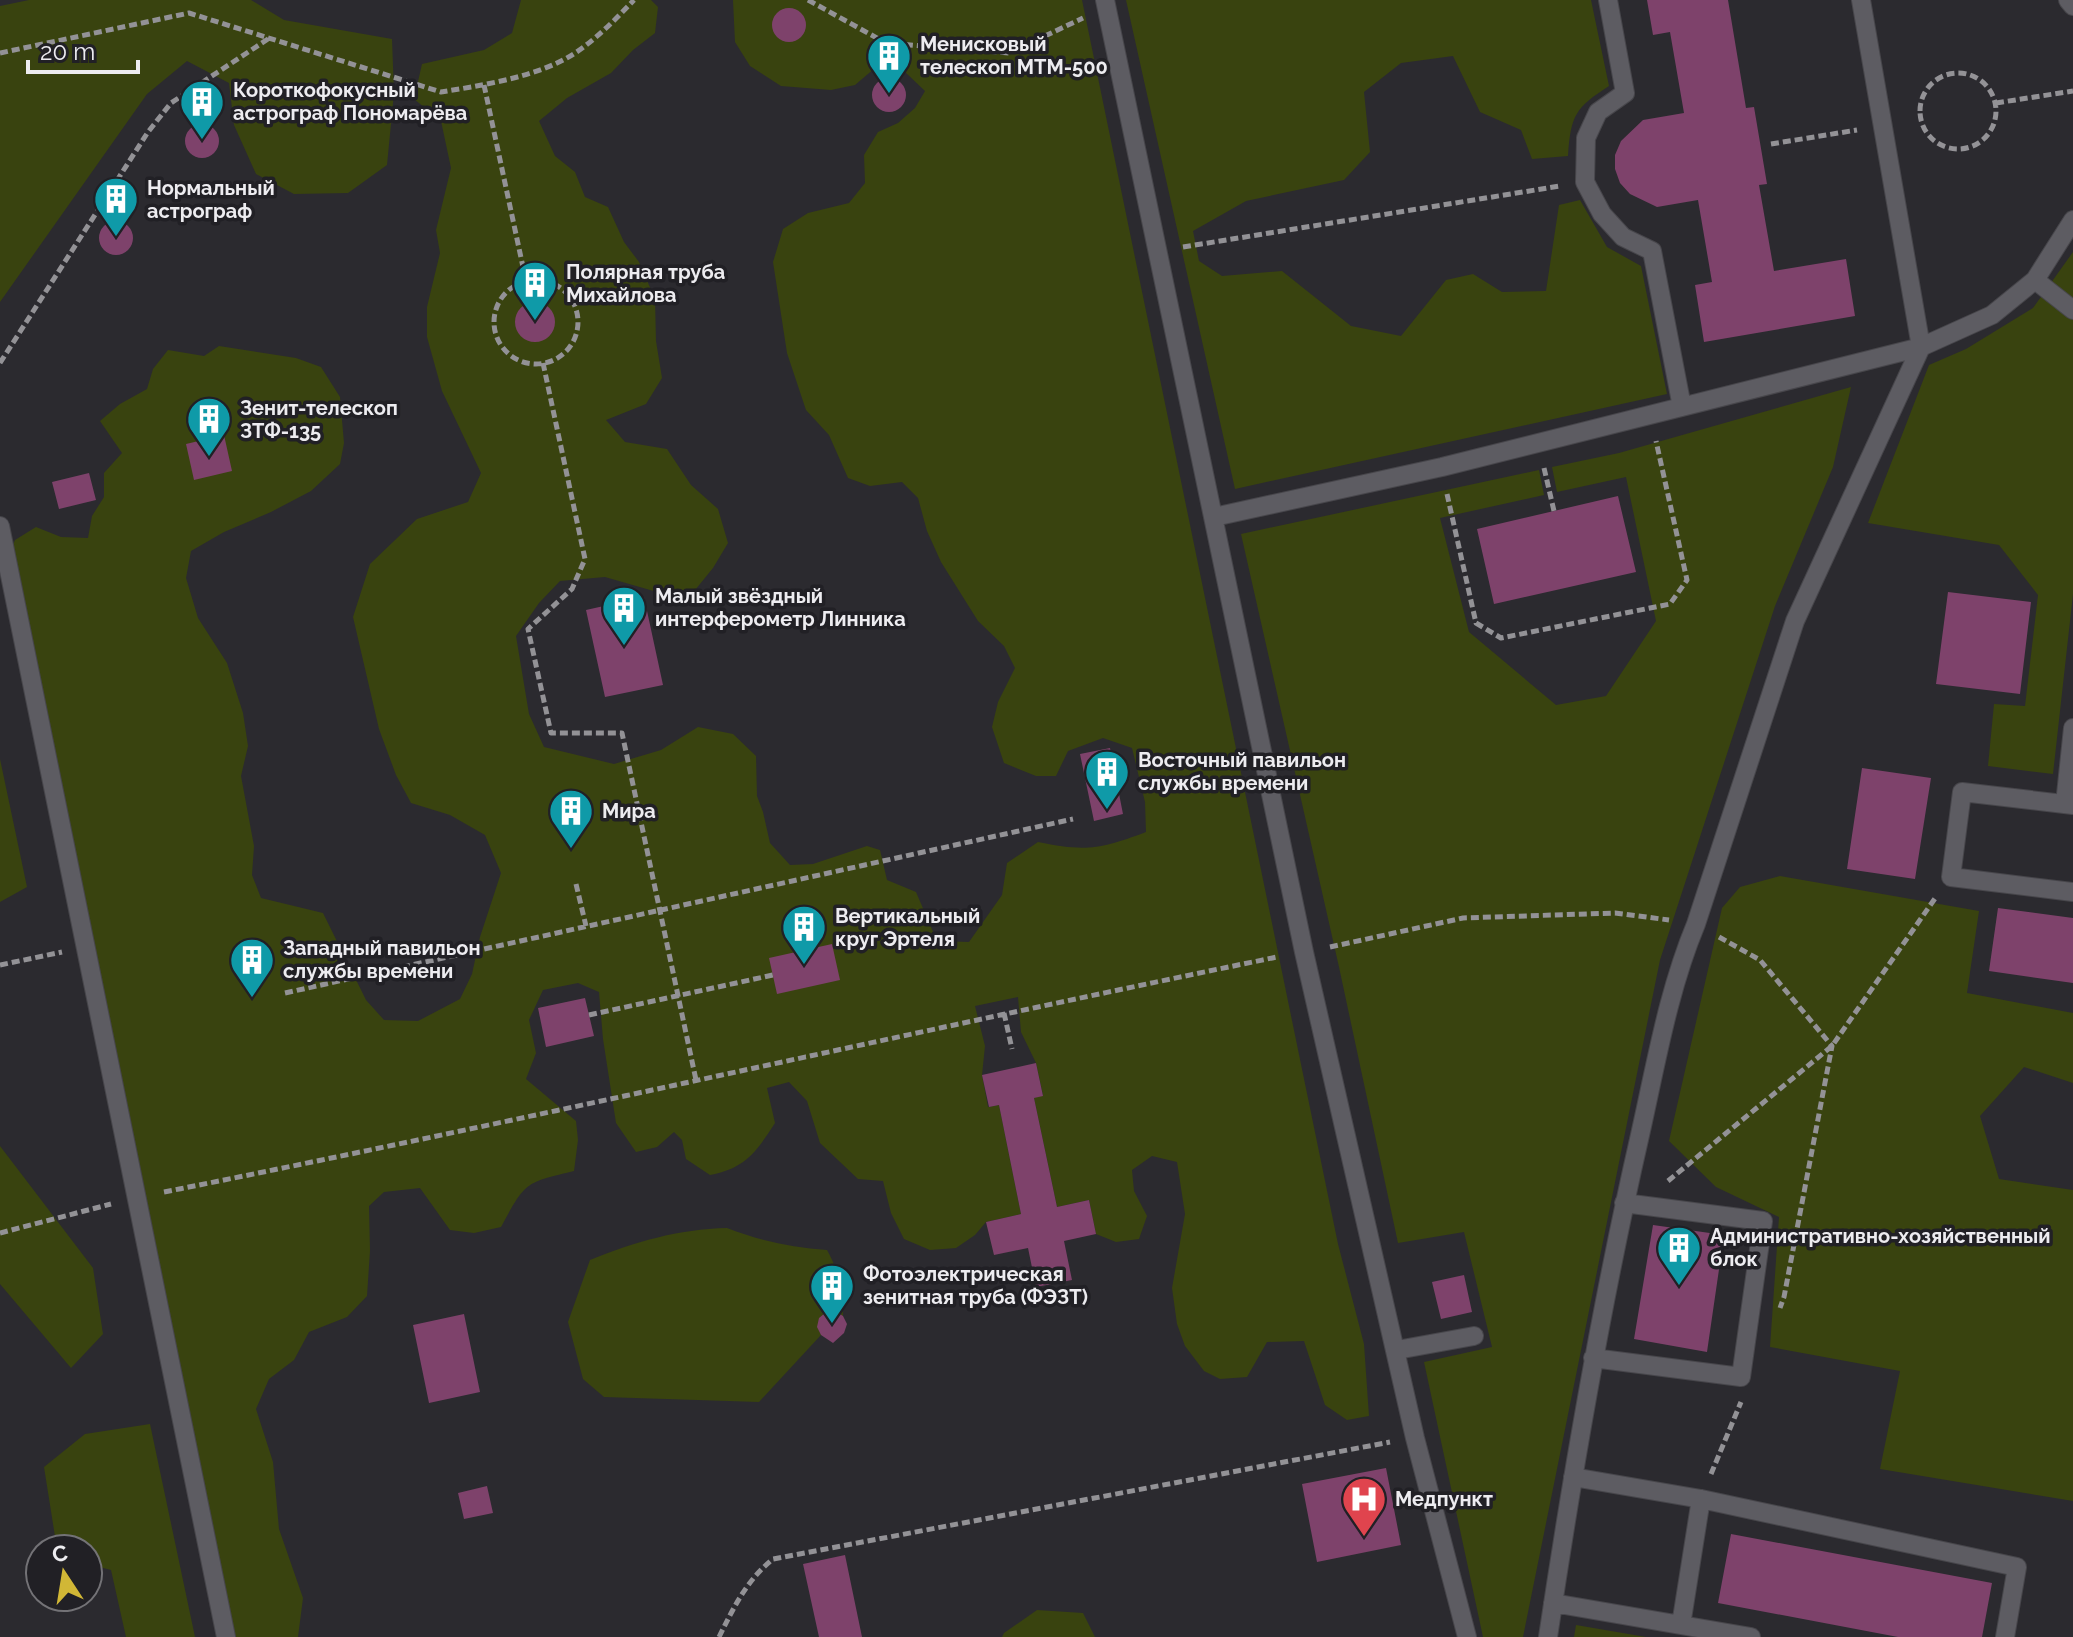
<svg xmlns="http://www.w3.org/2000/svg" width="2073" height="1637" font-family="Raleway,sans-serif">
  <style>
    .green { fill: #39430f }
    .building { fill: #7e426b }
    .lines { fill: none; stroke-linecap: round; stroke-linejoin: round }
    .lane-casing { stroke: #47464b; stroke-width: 20 }
    .path { stroke: #939296; stroke-width: 5; stroke-dasharray: 8 4; stroke-linecap: butt }
    .lane { stroke: #5d5c62; stroke-width: 18 }
    .labels { text-anchor: middle; dominant-baseline: central; stroke-width: 7; stroke-linejoin: round; paint-order: stroke }
    .poi-label { font-size: 20px; font-weight: bold; fill: #edecf0; stroke: #212025; text-anchor: start }
  </style>
  <rect width="100%" height="100%" fill="#2b2a2f"/>
  <path class="green" d="M29 0H251L284 20 392 39 394 93 387 165 348 193 294 194 256 174 234 125 229 83 187 61 147 94 0 302V6Z
    M521 0H651L658 7 655 33 633 50 611 73 567 98 539 121 555 156 575 172 585 197 608 207 624 242 639 262 655 299 656 341 662 378 646 404 606 420 625 442 667 449 691 485 718 509 728 543 713 568 691 595 657 592 605 577 560 581 539 603 516 636 529 714 544 747 614 764 661 750 698 727 733 734 756 756 757 796 763 812 770 843 790 865 813 864 867 846 880 850 887 880 916 892 937 941 969 942 1002 895 1007 863 1038 842C1086 852 1101 849 1146 832L1145 802 1132 748 1103 738 1068 751 1056 776H1036L1004 763 992 727 998 702 1015 668 1004 646 978 621 941 562 927 531 918 498 902 482 870 486 848 478 829 435 806 410 787 353 773 262 783 229 808 213 849 203 865 183 864 155 878 132 898 123 915 108 925 91 904 71 875 68 855 85 831 90 781 86 750 66 735 42 733 0H1082L1338 1244 1364 1344 1369 1416 1347 1420 1325 1405 1304 1341 1267 1342 1247 1377 1220 1379 1204 1371 1185 1346 1177 1324 1172 1288 1185 1214 1177 1162 1152 1156 1132 1170 1134 1191 1147 1216 1139 1239 1116 1242 1096 1234 1089 1200 1057 1207 1034 1098 1043 1095 1036 1063 1021 1032 1018 997 975 1006 985 1046 982 1075 988 1107 999 1105 1021 1214 986 1222 975 1235 956 1248 930 1250 904 1239 891 1213 883 1181 858 1179 820 1143 807 1101 789 1082 767 1088 775 1123C756 1152 746 1168 710 1175L686 1159 682 1140 674 1132 657 1147 636 1152 616 1123 603 1039 599 992 578 983 543 990 529 1020 536 1053 526 1079 576 1121 578 1140 574 1171C524 1183 526 1182 501 1227L474 1233 450 1230 420 1188 384 1192 369 1206 370 1251 367 1296 347 1317 309 1332 294 1360 269 1379 256 1409 273 1462 279 1529 303 1598 298 1637H231L1 575 15 540 36 527 61 537 88 538 92 516 104 497V473L122 453 100 421 120 404 147 389 153 369 168 350 204 356 219 346 296 358 321 367 340 397 344 443 340 464 311 491 271 512 224 532 191 551 186 578 198 618 227 663 243 713 248 746 241 776 254 846 252 875 261 898 323 913 366 1000 384 1020 418 1021 460 999 472 974 480 937 501 873 485 835 450 815 411 803 396 775 379 729 353 617 370 564 417 519 468 502 481 473 442 391 427 337V307L440 253 436 230 451 168 441 121 414 99 422 64 484 50 512 33Z
    M1126 0H1591L1609 86C1575 108 1571 115 1568 156L1532 159 1521 130 1480 112 1453 56 1401 63 1364 92 1370 152 1344 180 1246 201 1193 231 1199 261 1222 276 1282 271 1351 326 1401 336 1446 280 1473 274 1502 292 1546 291 1559 205 1580 200 1607 247 1641 266 1667 394 1235 489Z
    M2073 252V594L2053 774 1988 766 1994 704 2025 706 2038 595 1999 545 1868 523 1929 365 1966 349 2033 308Z
    M1851 387 1833 467 1775 606 1660 960 1523 1637H1483L1424 1362 1492 1347 1464 1232 1398 1243 1339 967 1241 534 1539 470 1544 495 1440 518 1469 632 1556 705 1606 696 1656 621 1626 477 1557 492 1552 467 1619 453Z
    M0 759 27 887 0 902Z
    M1780 876 1979 911 1967 993 2073 1013V1083L2024 1067 1980 1116 1999 1179 2073 1190V1501L1880 1469 1900 1371 1770 1347 1779 1217 1716 1187 1669 1141 1722 908 1740 887Z
    M0 1146 93 1268 103 1334 71 1368 0 1284Z
    M727 1228C760 1241 792 1247 827 1250 839 1271 843 1292 843 1316L835 1311C820 1313 814 1321 821 1335L759 1402 604 1397 583 1379 568 1322 590 1260C634 1242 679 1229 727 1228Z
    M150 1424 195 1637H126L111 1570 88 1564V1549H57L44 1467 85 1434Z
    M1037 1610 1083 1613 1095 1637H1002L1004 1633Z
    M1576 1625 1646 1637H1574Z"/>
  <path class="building" d="M1647 0H1728L1746 108 1754 107 1767 184 1759 185 1774 271 1846 259 1855 316 1704 342 1695 285 1712 282 1698 200 1657 207 1630 194 1620 183 1615 169V155L1621 141 1643 120 1684 113 1670 32 1653 35Z
    M772 25a17 17 0 1 1 34 0a17 17 0 1 1-34 0Z
    M872 95a17 17 0 1 1 34 0a17 17 0 1 1-34 0Z
    M185 141a17 17 0 1 1 34 0a17 17 0 1 1-34 0Z
    M99 238a17 17 0 1 1 34 0a17 17 0 1 1-34 0Z
    M515 322a20 20 0 1 1 40 0a20 20 0 1 1-40 0Z
    M224 435 232 471 194 480 186 444Z
    M89 473 96 500 59 509 52 482Z
    M1618 496 1636 572 1494 604 1477 529Z
    M1948 592 2031 602 2020 694 1936 684Z
    M644 597 663 685 605 697 586 610Z
    M1110 748 1123 814 1094 821 1080 754Z
    M1862 768 1931 778 1915 879 1847 869Z
    M1998 908 2073 918V983L1989 971Z
    M832 944 840 980 777 994 769 958Z
    M585 998 594 1036 546 1047 538 1008Z
    M1036 1063 1043 1096 1034 1098 1057 1207 1089 1200 1096 1234 1064 1241 1072 1280 1036 1287 1028 1248 994 1255 986 1222 1021 1214 999 1105 989 1107 982 1075Z
    M1653 1225 1724 1235 1707 1352 1634 1339Z
    M1464 1275 1472 1312 1441 1319 1432 1282Z
    M831 1308 843 1316 847 1324 844 1333 833 1343 821 1335 817 1327 819 1318Z
    M464 1314 480 1392 429 1403 413 1325Z
    M1386 1468 1401 1545 1317 1562 1302 1484Z
    M487 1486 493 1513 464 1519 458 1493Z
    M1731 1534 1992 1583 1982 1637H1898L1718 1603Z
    M845 1555 862 1637H819L803 1564Z"/>
  <g class="lines">
    <g class="lane-casing">
      <path id="lane" d="M1105 0 1304 952 1415 1438 1467 1637
        M1608 0 1625 93 1598 112 1586 138 1585 182 1602 214 1623 237 1652 251 1682 407
        M2068 0 2073 6
        M2035 280 2073 310
        M1214 517 1442 467 1921 347 1992 315 2035 280 2073 220
        M0 526 226 1637
        M2065 804 2073 728
        M2073 805 1962 792 1951 877 2073 892
        M1397 1350 1474 1336
        M1593 1358 1741 1377 1763 1221 1624 1203
        M1573 1477 1701 1499 2017 1567 2005 1637
        M1553 1603 1751 1637
        M1681 1625 1701 1499
        M1548 1637C1573 1469 1602 1301 1640 1135 1656 1064 1668 991 1696 924L1795 621 1921 347 1861 0"/>
    </g>
    <path class="path" d="M808 0 886 43 1009 53 1083 18
      M0 53 189 13 441 92C478 86 523 79 557 63 586 50 612 23 634 0
      M1920 111a38 38 0 1 1 76 0a38 38 0 1 1-76 0Z
      M484 85 526 281
      M1996 103 2073 91
      M1771 144 1857 130
      M1183 247 1560 186
      M494 322a42 42 0 1 1 84 0a42 42 0 1 1-84 0Z
      M0 363 148 132 171 103 271 37
      M543 363 585 559 572 589 528 629 551 733H622L696 1080
      M1544 468 1554 511
      M1447 494 1476 623 1501 638 1670 604 1687 580 1656 441
      M576 884 586 926
      M1719 937 1760 960 1832 1046 1784 1297 1780 1308
      M1330 947 1463 918 1615 913 1669 920
      M0 965 62 952
      M285 993 1073 819
      M1004 1013 1012 1049
      M589 1015 773 975
      M1668 1181 1832 1046 1936 897
      M164 1192C536 1118 906 1033 1277 957
      M0 1233 111 1204
      M1711 1474 1741 1402
      M719 1637C734 1607 746 1581 773 1559L1390 1442"/>
    <use href="#lane" class="lane"/>
  </g>
  <defs>
    <g id="building-pin" transform="scale(2.3)"><path d="M0 17L-7.5 6A9.5 9.5 0 1 1 7.5 6Z" fill="#0f9aa8" stroke="#212025"/><path d="M-4-6H4V6H1V3H-1V6H-4ZM-2.5-4.3h1.7v1.8h-1.7ZM.8-4.3h1.7v1.8H.8ZM-2.5-1h1.7V.8h-1.7ZM.8-1h1.7V.8H.8Z" fill="#fff"/></g>
    <g id="hospital-pin" transform="scale(2.3)"><path d="M0 17L-7.5 6A9.5 9.5 0 1 1 7.5 6Z" fill="#e0444e" stroke="#212025"/><path d="M-5-5h3v3.5h4V-5h3V5h-3V1.5h-4V5h-3Z" fill="#fff"/></g>
  </defs>
  <g fill-rule="evenodd">
    <use href="#building-pin" x="889" y="56"/>
    <use href="#building-pin" x="202" y="102"/>
    <use href="#building-pin" x="116" y="199"/>
    <use href="#building-pin" x="535" y="283"/>
    <use href="#building-pin" x="209" y="419"/>
    <use href="#building-pin" x="624" y="608"/>
    <use href="#building-pin" x="1107" y="772"/>
    <use href="#building-pin" x="571" y="811"/>
    <use href="#building-pin" x="804" y="927"/>
    <use href="#building-pin" x="252" y="960"/>
    <use href="#building-pin" x="1679" y="1248"/>
    <use href="#building-pin" x="832" y="1286"/>
    <use href="#hospital-pin" x="1364" y="1499"/>
  </g>
  <g class="labels">
    <g class="poi-label">
      <text x="920" y="44">Менисковый<tspan x="920" dy="23">телескоп МТМ-500</tspan></text>
      <text x="233" y="90">Короткофокусный<tspan x="233" dy="23">астрограф Пономарёва</tspan></text>
      <text x="147" y="188">Нормальный<tspan x="147" dy="23">астрограф</tspan></text>
      <text x="566" y="272">Полярная труба<tspan x="566" dy="23">Михайлова</tspan></text>
      <text x="240" y="408">Зенит-телескоп<tspan x="240" dy="23">ЗТФ-135</tspan></text>
      <text x="655" y="596">Малый звёздный<tspan x="655" dy="23">интерферометр Линника</tspan></text>
      <text x="1138" y="760">Восточный павильон<tspan x="1138" dy="23">службы времени</tspan></text>
      <text x="602" y="811">Мира</text>
      <text x="835" y="916">Вертикальный<tspan x="835" dy="23">круг Эртеля</tspan></text>
      <text x="283" y="948">Западный павильон<tspan x="283" dy="23">службы времени</tspan></text>
      <text x="1710" y="1236">Административно-хозяйственный<tspan x="1710" dy="23">блок</tspan></text>
      <text x="863" y="1274">Фотоэлектрическая<tspan x="863" dy="23">зенитная труба (ФЭЗТ)</tspan></text>
      <text x="1395" y="1499">Медпункт</text>
    </g>
  </g>
  <g transform="translate(64 1573) rotate(348)"><circle r="38" fill="#212025" stroke="#737276" stroke-width="2"/>
  <path d="M0-6L14 30L0 20L-14 30Z" fill="#d1b736"/>
  <text y="-12" font-size="22" font-weight="bold" text-anchor="middle" fill="#edecf0">С</text>
  </g>
  <path d="M28 60v12h110v-12" fill="none" stroke="#edecf0" stroke-width="4"/>
  <text x="40" y="60" font-size="24" fill="#edecf0" stroke="#212025" stroke-width="6" paint-order="stroke">20 m</text>
</svg>
